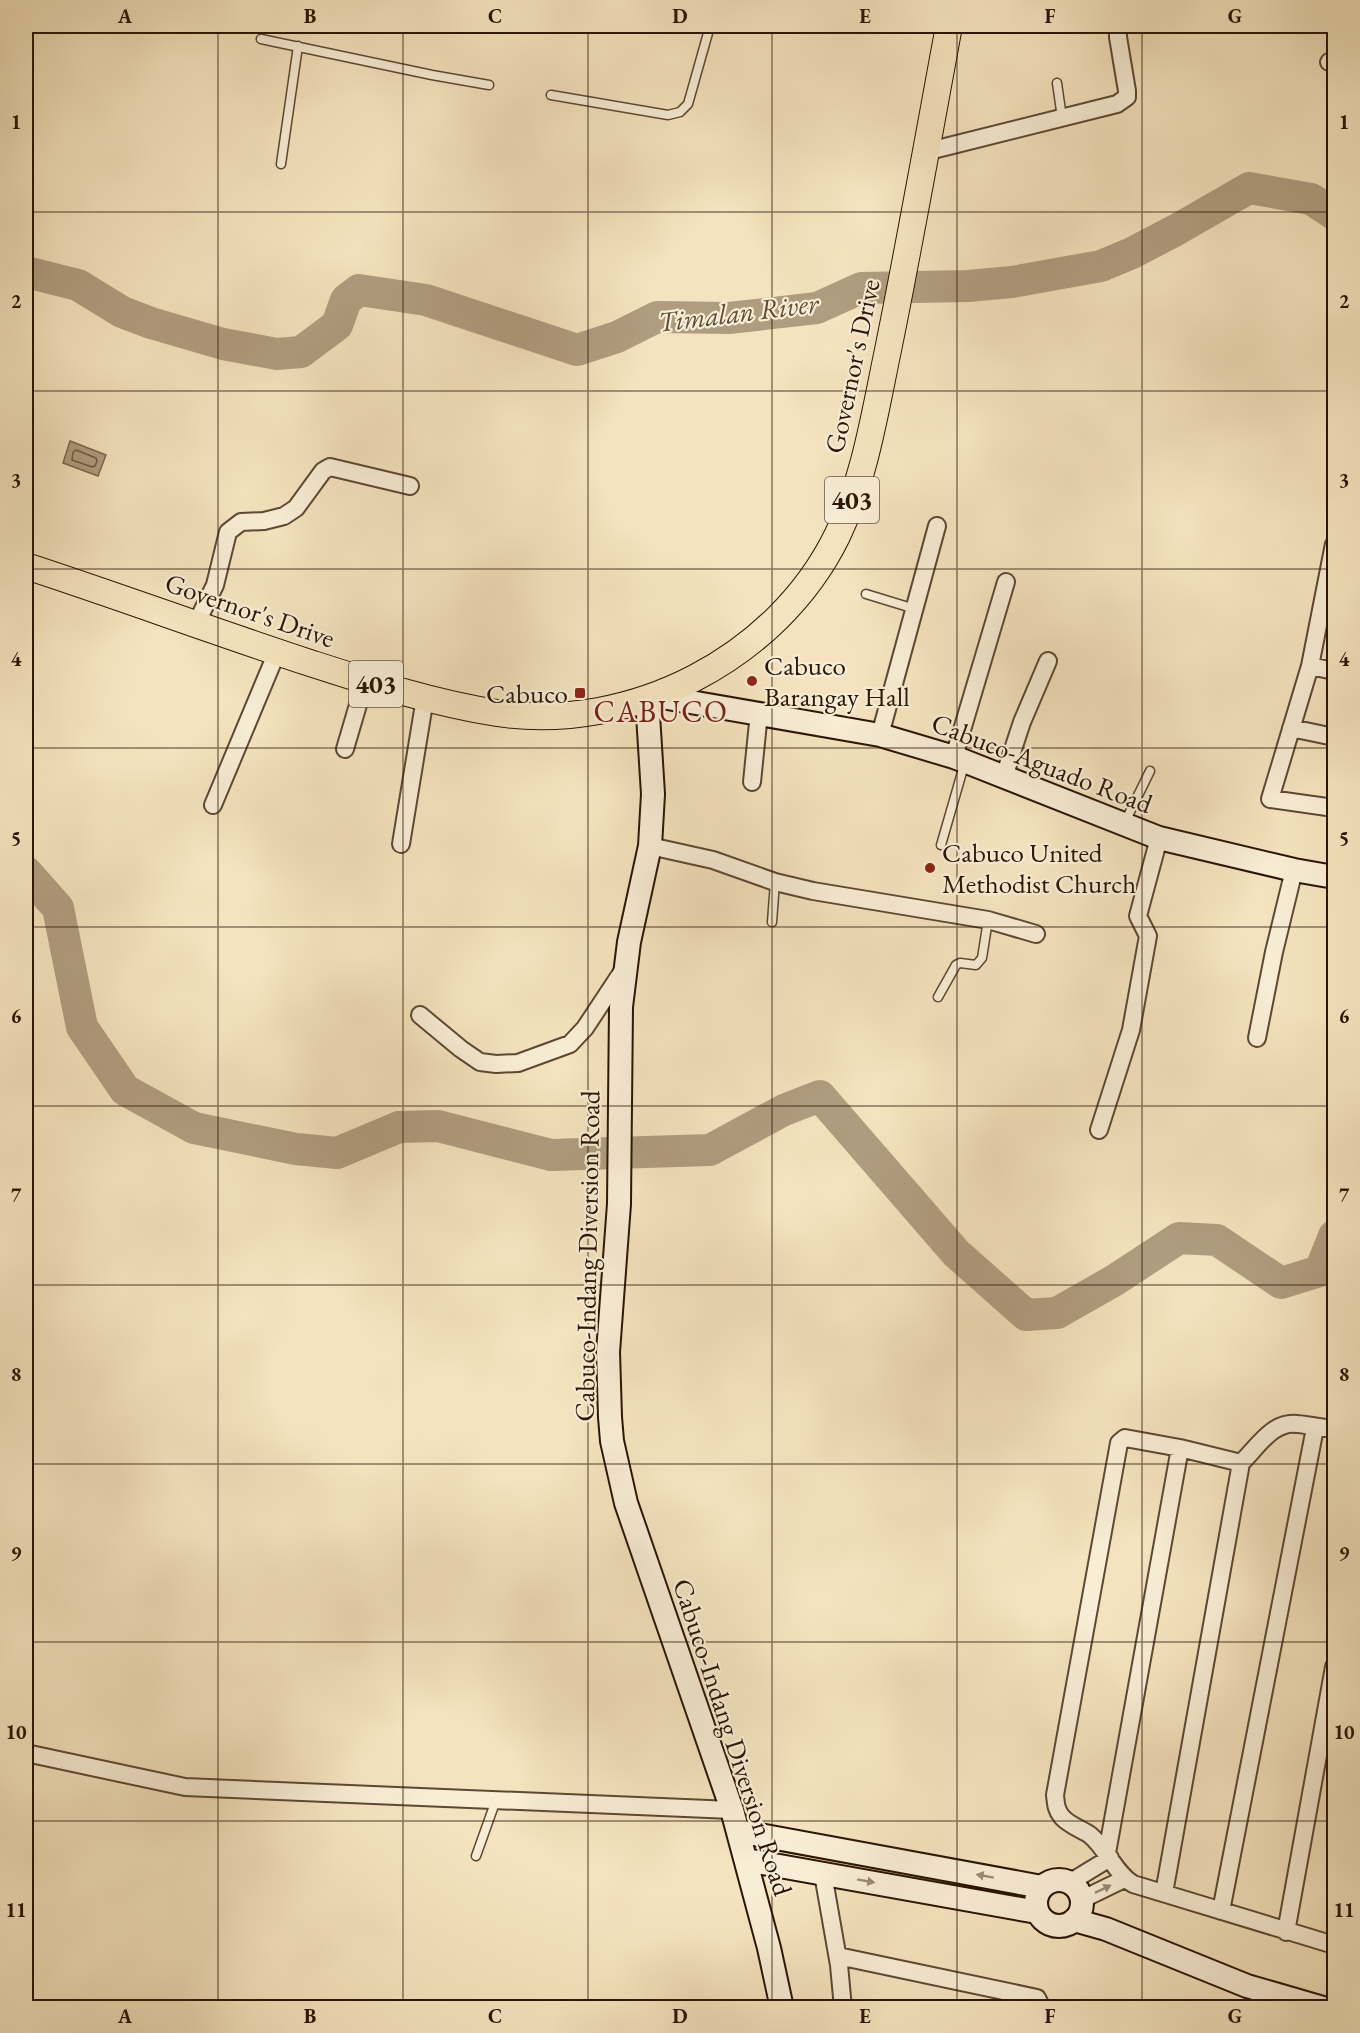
<svg xmlns="http://www.w3.org/2000/svg" width="1360" height="2033" font-family="'EB Garamond',serif">
  <style>
    .water { fill: #b09d7f; stroke: #7b674e; stroke-width: 1.5 }
    .lines { fill: none; stroke-linecap: round; stroke-linejoin: round }
    .shore { stroke: #6e5942; stroke-width: 1.5 }
    .river { stroke: #b09d7f; stroke-width: 32 }
    .lane-casing { stroke: #5d4833; stroke-width: 11 }
    .street-casing { stroke: #5d4833; stroke-width: 20 }
    .secondary-casing { stroke: #2b1505; stroke-width: 26 }
    .primary-casing { stroke: #2b1505; stroke-width: 28 }
    .lane { stroke: #f8edd5; stroke-width: 8 }
    .street { stroke: #f8edd5; stroke-width: 16 }
    .secondary { stroke: #f8edd5; stroke-width: 22 }
    .primary { stroke: #f4e3be; stroke-width: 26 }
    .oneway { fill: #9c8c77 }
    .grid { fill: none; stroke: #2b1505; stroke-width: 1.5; stroke-opacity: 0.55 }
    .poi-dot { fill: #8f2418; stroke: #f8edd5; stroke-width: 2 }
    .labels { text-anchor: middle; dominant-baseline: central; stroke-width: 4.5; stroke-linejoin: round; paint-order: stroke }
    .shield { fill: #f8edd5; stroke: #685643; stroke-width: 1.5 }
    .shield-label { font-size: 26px; font-weight: bold; fill: #2b1505 }
    .street-label { font-size: 27px; fill: #2b1505; stroke: #f8edd5 }
    .poi-label { font-size: 27px; fill: #2b1505; stroke: #f8edd5; text-anchor: start }
    .water-label { font-size: 28px; font-style: italic; fill: #604b36; stroke: #f8edd5 }
    .quarter-label { font-size: 30px; letter-spacing: 1.5px; fill: #7a1f14; stroke: #f8edd5 }
    .neatline { fill: none; stroke: #2b1505; stroke-width: 2 }
    .grid-label { font-size: 20px; text-anchor: middle; font-weight: bold; fill: #2b1505 }
  </style>
  <rect width="100%" height="100%" fill="#f4e3be"/>
  <filter id="stains"><feTurbulence type="fractalNoise" baseFrequency=".00333" numOctaves="4"/><feColorMatrix values="0 0 0 0 .2 0 0 0 0 .09 0 0 0 0 .02 0 0 0 .5 -.17"/></filter>
  <radialGradient id="worn" r=".72"><stop offset=".6" stop-color="#630" stop-opacity="0"/><stop offset="1" stop-color="#630" stop-opacity=".3"/></radialGradient>
  <path class="water" d="M70 441 106 455 98 476 63 463Z"/>
  <g class="lines">
    <path class="shore" d="M76 450 96 458 97 461 95 466 92 467 72 460 73 452Z"/>
    <path class="river" d="M26 272 78 285 122 312 151 323 223 344 277 354 301 352 337 325 346 300 359 290 426 300 577 350 617 337 657 317 729 318 817 308 861 288 968 286 1012 282 1101 266 1132 253 1176 230 1249 188 1311 199 1334 214
      M26 872 58 908 82 1027 125 1090 194 1128 296 1149 337 1153 399 1127 438 1126 551 1155 710 1150 784 1110 820 1096 956 1253 1026 1315 1057 1313 1115 1280 1179 1238 1217 1240 1281 1283 1320 1271 1334 1236"/>
    <g class="lane-casing">
      <path id="lane" d="M261 39 432 75 489 85
        M1057 83 1062 118
        M551 95 668 115 680 112 688 104 710 26
        M281 164 298 46
        M866 594 915 609
        M1124 824 1150 771
        M941 845 965 762
        M772 922 775 882
        M938 997 956 965 960 963 976 965 982 958 988 920
        M476 1856 496 1800"/>
    </g>
    <g class="street-casing">
      <path id="street" d="M1329 62 1334 63
        M925 152 1117 104 1127 97V91L1118 37V26
        M1334 544 1310 666 1270 799 1334 808
        M196 624 215 585 228 532 241 522 264 521 284 516 296 508 323 471 330 467 410 486
        M1310 666 1334 671
        M1291 728 1334 737
        M880 735 937 526
        M345 749 365 681
        M954 757 1006 582
        M1004 777 1022 722 1048 661
        M752 782 759 713
        M213 805 277 652
        M401 844 425 698
        M650 846 713 860 775 882 813 891 988 920 1036 934
        M420 1015 461 1049 480 1062 496 1064 518 1063 570 1044 585 1028 624 969
        M1257 1038 1274 952 1294 870
        M1099 1130 1131 1030 1148 936 1138 916 1159 838
        M1334 1429C1322 1428 1310 1425 1297 1424 1272 1421 1257 1448 1241 1463L1180 1448 1125 1438 1119 1443 1055 1795C1056 1804 1056 1810 1062 1817 1069 1825 1081 1829 1090 1835 1107 1849 1115 1873 1133 1884L1334 1945
        M26 1753 185 1787 732 1810
        M1107 1853 1180 1448
        M823 1874 839 1965 843 2008
        M1069 1883 1110 1858
        M1164 1893 1241 1463
        M1081 1900 1124 1879
        M1221 1911 1315 1428
        M1286 1932 1334 1667
        M838 1956 1037 1998 1042 2008"/>
    </g>
    <g class="secondary-casing">
      <path id="secondary" d="M656 696 880 735 954 757 1159 838 1294 870 1334 877
        M647 699 653 794 650 846 629 942 621 1007 619 1204 608 1352 610 1417 612 1441 626 1503 732 1810 769 1948 782 2008
        M738 1831 1042 1887
        M746 1860 1037 1912
        M1036 1903a23 23 0 1 1 46 0a23 23 0 1 1-46 0Z
        M1074 1920 1106 1929 1247 1986 1323 2008"/>
    </g>
    <g class="primary-casing">
      <path id="primary" d="M26 566C121 597 215 632 310 663 372 683 433 703 497 713 632 733 777 658 837 536 865 478 875 412 888 350 910 242 929 134 949 26"/>
    </g>
    <use href="#lane" class="lane"/>
    <use href="#street" class="street"/>
    <use href="#secondary" class="secondary"/>
    <use href="#primary" class="primary"/>
  </g>
  <defs><path id="oneway-solid" d="M-6-.8H1V-3.2L6.5 0L1 3.2V.8H-6Z" transform="scale(1.5)"/></defs>
  <g class="oneway">
    <use href="#oneway-solid" transform="translate(985 1876) rotate(-170)"/>
    <use href="#oneway-solid" transform="translate(866 1881) rotate(10)"/>
    <use href="#oneway-solid" transform="translate(1103 1889) rotate(-26)"/>
  </g>
  <path class="grid" d="M218 26V2008M403 26V2008M588 26V2008M772 26V2008M957 26V2008M1142 26V2008M26 212H1334M26 391H1334M26 569H1334M26 748H1334M26 927H1334M26 1106H1334M26 1285H1334M26 1464H1334M26 1642H1334M26 1821H1334"/>
  <g class="poi-dot">
    <circle cx="752" cy="681" r="6"/>
    <rect x="574" y="687" width="12" height="12" rx="3"/>
    <circle cx="930" cy="868" r="6"/>
  </g>
  <g class="labels">
    <g class="shield">
      <rect x="825" y="477" width="54" height="46" rx="4.5"/>
      <rect x="349" y="661" width="54" height="46" rx="4.5"/>
    </g>
    <g class="shield-label">
      <text x="852" y="500">403</text>
      <text x="376" y="684">403</text>
    </g>
    <g class="street-label">
      <text transform="translate(852 366) rotate(-78)">Governor's Drive</text>
      <text transform="translate(250 610) rotate(19)">Governor's Drive</text>
      <text transform="translate(1042 763) rotate(21)">Cabuco-Aguado Road</text>
      <text transform="translate(587 1256) rotate(-89)">Cabuco-Indang Diversion Road</text>
      <text transform="translate(733 1737) rotate(72)">Cabuco-Indang Diversion Road</text>
    </g>
    <g class="poi-label">
      <text x="764" y="665">Cabuco<tspan x="764" dy="31">Barangay Hall</tspan></text>
      <text x="568" y="693" text-anchor="end">Cabuco</text>
      <text x="942" y="852">Cabuco United<tspan x="942" dy="31">Methodist Church</tspan></text>
    </g>
    <g class="water-label">
      <text transform="translate(738 312) rotate(-7)">Timalan River</text>
    </g>
    <g class="quarter-label">
      <text x="661" y="711">CABUCO</text>
    </g>
  </g>
  <rect width="1360" height="2033" fill="none" stroke="#f4e3be" stroke-width="66"/>
  <rect x="33" y="33" width="1294" height="1967" class="neatline"/>
  <g class="grid-label">
    <text x="125" y="23">A</text>
    <text x="310" y="23">B</text>
    <text x="495" y="23">C</text>
    <text x="680" y="23">D</text>
    <text x="865" y="23">E</text>
    <text x="1050" y="23">F</text>
    <text x="1235" y="23">G</text>
    <text x="16" y="129">1</text>
    <text x="1344" y="129">1</text>
    <text x="16" y="308">2</text>
    <text x="1344" y="308">2</text>
    <text x="16" y="487">3</text>
    <text x="1344" y="487">3</text>
    <text x="16" y="666">4</text>
    <text x="1344" y="666">4</text>
    <text x="16" y="845">5</text>
    <text x="1344" y="845">5</text>
    <text x="16" y="1023">6</text>
    <text x="1344" y="1023">6</text>
    <text x="16" y="1202">7</text>
    <text x="1344" y="1202">7</text>
    <text x="16" y="1381">8</text>
    <text x="1344" y="1381">8</text>
    <text x="16" y="1560">9</text>
    <text x="1344" y="1560">9</text>
    <text x="16" y="1739">10</text>
    <text x="1344" y="1739">10</text>
    <text x="16" y="1917">11</text>
    <text x="1344" y="1917">11</text>
    <text x="125" y="2023">A</text>
    <text x="310" y="2023">B</text>
    <text x="495" y="2023">C</text>
    <text x="680" y="2023">D</text>
    <text x="865" y="2023">E</text>
    <text x="1050" y="2023">F</text>
    <text x="1235" y="2023">G</text>
  </g>
  <rect width="100%" height="100%" filter="url(#stains)"/>
  <rect width="100%" height="100%" fill="url(#worn)"/>
</svg>
